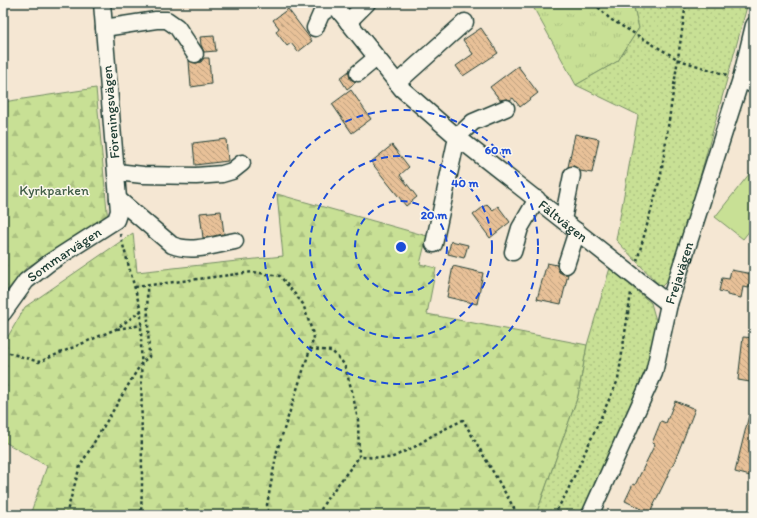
<svg xmlns="http://www.w3.org/2000/svg" width="757" height="518" font-family="Itim,sans-serif">
  <style>
    .grass { fill: url(#grass-tufts); stroke: #748e64 }
    .forest { fill: url(#forest-firs); stroke: #748e64 }
    .park { fill: url(#park-dots); stroke: #748e64 }
    .pitch { fill: #c8e095; stroke: #748e64 }
    .building { fill: url(#building-back-hatch); stroke: #1f3d34 }
    .lines { fill: none; stroke-linecap: round; stroke-linejoin: round }
    .minor-casing { stroke: #1f3d34; stroke-width: 19 }
    .path { stroke: #1f3d34; stroke-width: 2.5; stroke-dasharray: 3 3; stroke-linecap: butt }
    .minor { stroke: #fbf7ec; stroke-width: 16 }
    .ring { fill: none; stroke: #1d4ed8; stroke-width: 2; stroke-dasharray: 7 5 }
    .labels { text-anchor: middle; dominant-baseline: central; stroke-width: 3; stroke-linejoin: round; paint-order: stroke }
    .street-label { font-size: 14px; fill: #1f3d34; stroke: #fbf7ec }
    .park-label { font-size: 14px; fill: #415e47; stroke: #fbf7ec }
    .centre { fill: #1d4ed8; stroke: #fbf7ec; stroke-width: 2 }
    .ring-label { font-size: 12px; text-anchor: middle; font-weight: bold; fill: #1d4ed8; stroke: #fbf7ec; stroke-width: 3; stroke-linejoin: round; paint-order: stroke }
  </style>
  <defs>
    <pattern id="grass-tufts" width="24" height="20" patternUnits="userSpaceOnUse"><rect width="24" height="20" fill="#c8e095"/><path d="M3 7l-1-3M5 7V3M7 7l1-3M15 17l-1-3M17 17v-4M19 17l1-3" fill="none" stroke="#abc181"/></pattern>
    <pattern id="forest-firs" width="22" height="20" patternUnits="userSpaceOnUse"><rect width="22" height="20" fill="#c8e095"/><path d="M5 1l3.5 6h-7zM16 11l3.5 6h-7z" fill="#abc181"/></pattern>
    <pattern id="park-dots" width="8" height="8" patternUnits="userSpaceOnUse"><rect width="8" height="8" fill="#c8e095"/><path d="M2 2h.1M6 6h.1" fill="none" stroke="#abc181" stroke-width="1.8" stroke-linecap="round"/></pattern>
    <pattern id="building-back-hatch" width="6" height="6" patternUnits="userSpaceOnUse"><rect width="6" height="6" fill="#e8c198"/><path d="M-1 5l2 2M0 0l6 6M5-1l2 2" fill="none" stroke="#bb9e7d"/></pattern>
  </defs>
  <rect width="100%" height="100%" fill="#f5e7d3"/>
  <filter id="ink" filterUnits="userSpaceOnUse"><feTurbulence type="fractalNoise" baseFrequency=".025" numOctaves="2"/><feDisplacementMap in="SourceGraphic" scale="8" xChannelSelector="R" yChannelSelector="G"/><feConvolveMatrix kernelMatrix="1 2 1 2 8 2 1 2 1" color-interpolation-filters="sRGB"/></filter>
  <g filter="url(#ink)">
    <path class="grass" d="M531 3H633L639 28 618 61 576 85Z"/>
    <path class="forest" d="M96 88 108 222 27 267 3 295V102Z
      M277 194 427 236 420 264 436 268 427 314 587 345 578 396 536 515H30L47 466 3 441V345L25 307 133 233 137 272 283 256Z"/>
    <path class="park" d="M633 3H748L673 275 661 287 616 240 638 115 576 85 618 61 639 28Z
      M610 268 651 303 658 328 646 368 584 515H536L578 396 587 345Z"/>
    <path class="pitch" d="M754 168V225L743 239 715 217Z"/>
    <path class="building" d="M288 9 312 41 298 52 291 43 287 46 276 32 279 28 273 20Z
      M481 28 498 53 463 76 456 66 473 54 463 40Z
      M214 36 216 51 204 52 201 45 200 37Z
      M204 58H209L211 84 191 87 189 61 196 63 201 62Z
      M518 66 538 93 520 107 513 98 510 100 507 99 500 100 490 87Z
      M349 71 350 79 356 82 347 89 340 78Z
      M351 90 371 119 352 133 332 104Z
      M575 134 599 139 592 173 580 171 574 166 568 167Z
      M226 139 228 161 195 165 193 143Z
      M392 145 409 167 400 175 417 197 406 206 371 162Z
      M487 204 493 210 498 206 510 222 490 238 473 215Z
      M221 211 224 234 203 238 200 213Z
      M451 241 468 245 464 258 448 254Z
      M547 263 557 265 559 272 563 274H568L561 304 537 299Z
      M453 266 483 273 477 304 447 297Z
      M731 270 752 274 749 288 743 287 741 298 727 295V293L719 291 722 278 729 279Z
      M743 337 754 338V368H751L750 382 738 380Z
      M675 401 695 409 676 458 650 513 625 501 633 484 635 485 655 444 652 443 661 421 666 423Z
      M749 415H754V477L735 472Z"/>
    <g class="lines">
      <g class="minor-casing">
        <g id="minor">
          <path d="M333 3 402 89 457 137 434 244"/>
          <path d="M348 22 367 3"/>
          <path d="M104 28 156 20H167L177 27 195 54"/>
          <path d="M315 28 321 14 334 4"/>
          <path d="M358 73 376 58"/>
          <path d="M741 79 754 85"/>
          <path d="M397 83 465 22"/>
          <path id="s1" d="M506 108 473 122 457 137 669 304"/>
          <path d="M117 172 143 175 196 176 222 174 232 171 242 163"/>
          <path d="M118 199 172 245C192 253 214 245 235 241"/>
          <path d="M563 220 572 175"/>
          <path d="M513 252 520 228 537 199"/>
          <path d="M566 265 577 231"/>
          <path id="s2" d="M3 313 26 281 49 263 116 220 119 211 102 3"/>
          <path id="s3" d="M590 515 654 373 669 304 741 79 754 25"/>
        </g>
      </g>
      <path class="path" d="M594 3 610 19 679 60 727 75
        M120 234 141 311 142 484 141 515
        M637 261 661 175 686 3
        M135 287 253 272 280 276 303 304 314 337 277 451 267 505 269 515
        M117 329 142 325
        M310 349 332 351 344 364 352 391 358 420 359 457 391 458 416 446 433 435 463 420 518 515
        M3 351 39 362 116 329 141 311
        M66 515 80 466 142 362 149 357 147 286
        M318 515 326 500 359 457
        M554 515 566 494 618 380 631 293"/>
      <use href="#minor" class="minor"/>
    </g>
  </g>
  <g class="ring">
    <circle cx="401" cy="247" r="46"/>
    <circle cx="401" cy="247" r="91"/>
    <circle cx="401" cy="247" r="137"/>
  </g>
  <g class="labels">
    <g class="street-label">
      <text transform="translate(111 112) rotate(-95)">Föreningsvägen</text>
      <text stroke="none"><textPath href="#s1" startOffset="193">Fältvägen</textPath></text>
      <text stroke="none"><textPath href="#s2" startOffset="86">Sommarvägen</textPath></text>
      <text stroke="none"><textPath href="#s3" startOffset="259">Frejavägen</textPath></text>
    </g>
    <g class="park-label">
      <text x="54" y="190">Kyrkparken</text>
    </g>
  </g>
  <circle cx="401" cy="247" r="6" class="centre"/>
  <g class="ring-label">
    <text x="498" y="154">60 m</text>
    <text x="465" y="187">40 m</text>
    <text x="434" y="219">20 m</text>
  </g>
  <rect width="757" height="518" fill="none" stroke="#fbf7ec" stroke-width="16"/>
  <rect x="8" y="8" width="741" height="502" fill="none" stroke="#1f3d34" stroke-width="1.5" filter="url(#ink)"/>
</svg>
